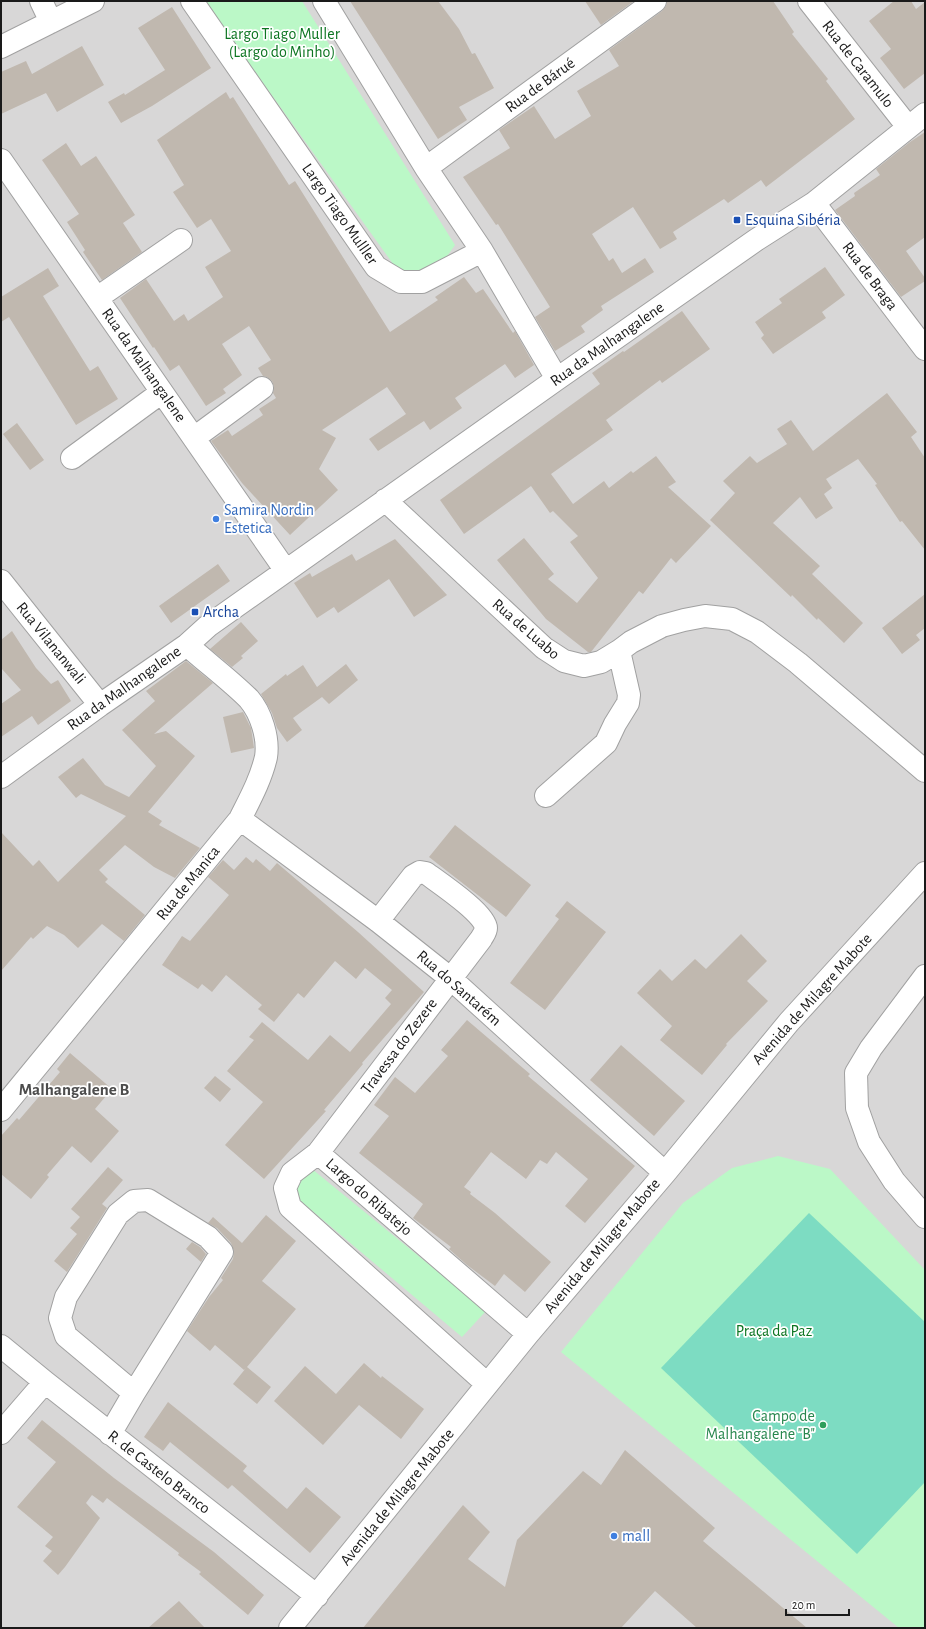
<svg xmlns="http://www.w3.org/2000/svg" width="926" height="1629" font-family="'Alegreya Sans',sans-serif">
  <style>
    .residential { fill: #d8d7d7 }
    .park { fill: #bbf8c7 }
    .pitch { fill: #7ddcc2 }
    .building { fill: #c0b8af }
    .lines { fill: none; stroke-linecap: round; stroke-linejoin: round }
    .minor-casing { stroke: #a1a1a1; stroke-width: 24 }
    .minor { stroke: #fff; stroke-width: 22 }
    .transit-dot { fill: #1a4fb4; stroke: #fff; stroke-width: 1.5 }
    .shop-dot { fill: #3f7fe0; stroke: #fff; stroke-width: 1.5 }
    .leisure-dot { fill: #2e9e5b; stroke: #fff; stroke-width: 1.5 }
    .labels { text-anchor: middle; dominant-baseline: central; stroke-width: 3.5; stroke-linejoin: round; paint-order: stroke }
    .park-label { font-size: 16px; fill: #0c7521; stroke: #fff }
    .street-label { font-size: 16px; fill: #1a1a1a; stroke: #fff }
    .transit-label { font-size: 16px; fill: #164399; stroke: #fff; text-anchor: start }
    .shop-label { font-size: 16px; fill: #366cbe; stroke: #fff; text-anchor: start }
    .leisure-label { font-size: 16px; fill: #27864d; stroke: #fff; text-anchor: end }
    .neighbourhood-label { font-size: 17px; font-weight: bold; fill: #4d4d4d; stroke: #fff }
  </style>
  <rect width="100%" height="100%" fill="#ece9e0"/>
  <path class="residential" d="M1 1H925V1628H1Z"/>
  <path class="park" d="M204 1H302L455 245 441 265 410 279 396 268Z
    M778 1156 830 1169 925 1270V1628H899L561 1352 683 1203 732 1168Z
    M312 1169 486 1311 462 1337 298 1199 295 1192 297 1181Z"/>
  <path class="pitch" d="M809 1213 925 1322V1482L857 1554 661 1368Z"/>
  <path class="building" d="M350 1H438L459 29 472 54 475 53 494 88 459 107 467 120 438 139Z
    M585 1H634L601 25Z
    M667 1H773L794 32 792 34 828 79 826 81 855 119 766 187 761 180 728 203 724 199 673 232 677 239 660 249 633 207 592 234 609 261 613 258 622 273 645 258 654 272 601 306 603 310 581 326 585 332 555 351 535 317 550 307 498 224 496 225 463 177 510 148 499 130 534 106 555 139 591 116 577 91 619 66 609 50 662 11 666 6Z
    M894 1H911L916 9 925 2V73L904 89 880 58 891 49 869 21Z
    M172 7 211 68 152 106 121 123 108 102 124 93 125 95 165 70 138 28Z
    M82 46 104 85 57 112 46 93 1 114V72L26 61 32 74Z
    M226 92 230 99 233 97 289 185 295 181 390 332 438 300 435 297 464 277 476 293 483 289 513 333 515 331 534 365 515 378 505 364 455 398 462 408 430 430 424 421 378 451 369 439 406 414 387 387 322 430 336 438 319 469 338 490 290 535 242 483 211 441 228 430 232 436 263 415 259 409 276 398 273 393 274 387 272 381 267 377 263 376 258 368 271 360 249 326 222 344 242 375 223 389 226 393 206 406 179 365 170 371 154 347 153 348 120 298 146 279 174 321 184 314 188 321 223 297 205 267 231 251 211 219 197 228 173 192 184 185 157 140Z
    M925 132V237L906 251 925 278V281L901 297 835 210 855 196 854 193 880 175 876 169 910 142Z
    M66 143 81 166 96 156 135 215 123 223 142 252 102 280 83 252 85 250 67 222 79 214 42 160Z
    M825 267 845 295 822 312 826 318 773 354 761 338 764 335 755 322 782 303 779 299Z
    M48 268 59 286 43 296 90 371 98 366 118 399 76 425 9 317 1 322V297Z
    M682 311 710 349 662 383 660 380 606 420 613 430 551 474 573 504 604 481 609 488 631 471 633 473 656 456 676 482 668 487 711 526 676 563 671 558 643 594 639 591 591 652H588L546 619 497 560 524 538 554 574 548 579 577 603 598 578 570 542 578 536 553 511 550 513 531 486 464 534 440 500 600 384 592 373 623 351 624 352Z
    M887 393 917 432 911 437 925 458V550L902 521 900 522 875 485 877 484 858 459 826 479 832 488 824 494 833 508 816 519 800 497 773 523 820 566 812 574 863 623 844 643 818 618 817 620 792 595 791 597 710 520 735 493 723 481 750 456 757 463 787 444 777 429 791 420 813 451Z
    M17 423 44 460 30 470 3 434Z
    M395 539 447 595 414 617 389 579 338 613 334 607 317 618 294 583 310 573 312 577 352 554 356 561Z
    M218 564 230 581 171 623 159 606Z
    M925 594V628L916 635 920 640 902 654 882 628Z
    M241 622 258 641 241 656 243 658 232 667 210 649Z
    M12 631 36 668 51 684 58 680 71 701 38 725 32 716 1 737V704L21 690 1 668V640Z
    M186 661 213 683 154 734 166 731 195 756 148 812 162 821 159 825 200 848 175 878 154 867 125 845 99 870 108 879 105 882 145 915 124 941 102 924 78 948 64 935 47 926 33 939 31 937 1 971V832L33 866 39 860 58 882 126 816 81 794 76 798 58 777 83 758 105 785 129 797 156 766 122 730 155 701 146 691Z
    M346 664 358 680 329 704 322 697 293 718 302 730 287 742 277 728 272 713 261 694 286 674 287 676 303 665 317 687Z
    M243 712 251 728 254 748 231 753 223 717Z
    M455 825 531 885 506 917 429 857Z
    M246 857 253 863 256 859 270 871 277 863 358 932 424 992 362 1063 363 1064 324 1110 326 1111 264 1179 225 1145 263 1102 227 1071 254 1040 249 1037 262 1022 308 1060 330 1035 350 1052 391 1004 385 998 392 990 365 968 356 979 335 961 304 998 298 993 274 1022 258 1009 262 1005 226 975 212 992 202 984 198 989 162 965 182 936 190 941 229 895 208 877 223 860 234 870Z
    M567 901 606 932 545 1010 510 983 559 919 555 916Z
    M741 934 767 961 747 981 768 1001 726 1044 727 1045 702 1075 660 1040 672 1026 637 993 660 969 672 981 695 959 706 969Z
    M467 1020 530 1074 528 1076 635 1166 585 1223 565 1206 588 1179 556 1152 547 1164 540 1160 526 1179 491 1152 464 1187 471 1192 470 1194 495 1213 551 1262 525 1292 504 1274 495 1286 467 1265 449 1249 451 1247 413 1218 423 1204 359 1153 389 1116 374 1105 395 1077 415 1093 448 1056 441 1050Z
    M621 1045 685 1101 654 1136 590 1080Z
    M70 1053 112 1089 95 1109 119 1131 91 1163 72 1146 47 1175 49 1177 31 1199 1 1174V1136L17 1118 19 1120 60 1072 57 1069Z
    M215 1076 231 1089 220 1102 204 1088Z
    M108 1167 123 1180 102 1204 107 1208 67 1272 54 1261 77 1234 70 1228 80 1217 71 1209Z
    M266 1215 296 1241 262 1281 296 1309 247 1367 271 1387 257 1404 233 1384 246 1368 244 1370 215 1345 210 1351 187 1331 209 1297 223 1280 221 1278 233 1259 234 1251 231 1243 217 1228 208 1223 213 1217 242 1243Z
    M192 1242 200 1247 206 1254 201 1262 186 1249Z
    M364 1363 381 1378 382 1376 424 1409 401 1439 359 1405 323 1445 274 1401 305 1366 336 1394Z
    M168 1402 247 1466 243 1471 287 1509 306 1487 341 1517 310 1553 232 1485 228 1489 170 1442 163 1451 144 1437Z
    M42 1420 114 1478 214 1552 264 1595 248 1615 199 1574 201 1572 178 1555 179 1553 107 1498 103 1503 92 1495 86 1503 100 1518 65 1567 58 1575 43 1561 52 1551 45 1546 53 1537 17 1507 56 1462 27 1438Z
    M625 1450 715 1528 703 1541 807 1628H697L655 1591 621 1628H363L463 1505 490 1532 468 1559 505 1587 517 1540 583 1471 601 1485Z
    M179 1601 205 1628H148Z"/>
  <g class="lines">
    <g class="minor-casing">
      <path id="minor" d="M41 1 51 22
        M192 1 376 267 401 282H422L482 251
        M324 1 426 168 482 251 557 379
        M809 1 908 127
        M1 47 93 1
        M1 160 286 571
        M426 168 655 1
        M814 203 925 349
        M97 298 181 240
        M194 438 262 388
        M72 458 162 392
        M385 500 544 648 564 661 584 666 601 662 619 651 631 642 662 626 684 620 705 616 732 619 757 632 798 663 925 771
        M1 581 100 705
        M1 777 100 705 187 645 208 626 557 379 756 240 814 203 925 114
        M546 796 606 743 615 724 628 703 629 695 619 651
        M240 819 378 921 450 978 665 1173
        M925 976 871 1048 856 1073 857 1108 869 1142 894 1181 925 1217
        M1 1110 240 819C250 799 261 779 266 757 269 738 261 713 249 699 230 680 207 663 187 645
        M318 1153 481 939C483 935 486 932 486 928 486 914 438 882 426 873L420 872 413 876 378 921
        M1 1346 45 1382 317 1596
        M487 1384 290 1207 285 1188 292 1173 318 1153 528 1334
        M1 1433 45 1382
        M110 1434 134 1393 222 1252 208 1237 148 1200 134 1201 118 1214 66 1297 60 1318 66 1336 134 1393
        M290 1628 528 1334 665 1173 789 1022 925 873"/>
    </g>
    <use href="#minor" class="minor"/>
  </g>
  <g class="transit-dot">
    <rect x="733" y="216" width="8" height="8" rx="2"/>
    <rect x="191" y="608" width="8" height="8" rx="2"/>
  </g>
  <g class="shop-dot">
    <circle cx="216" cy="519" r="4"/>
    <circle cx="614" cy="1536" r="4"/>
  </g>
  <circle class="leisure-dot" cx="823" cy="1425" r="4"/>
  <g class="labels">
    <g class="park-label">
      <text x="282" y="34">Largo Tiago Muller<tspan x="282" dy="18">(Largo do Minho)</tspan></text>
      <text x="774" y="1331">Praça da Paz</text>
    </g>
    <g class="street-label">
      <text transform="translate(858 64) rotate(52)">Rua de Caramulo</text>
      <text transform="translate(540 85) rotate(-36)">Rua de Bárué</text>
      <text transform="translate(340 214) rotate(55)">Largo Tiago Mulller</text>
      <text transform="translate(870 276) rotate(53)">Rua de Braga</text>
      <text transform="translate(607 344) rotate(-35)">Rua da Malhangalene</text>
      <text transform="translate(144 365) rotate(55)">Rua da Malhangalene</text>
      <text transform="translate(526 629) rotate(41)">Rua de Luabo</text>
      <text transform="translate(51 643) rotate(51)">Rua Vilananwali</text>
      <text transform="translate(124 688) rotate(-35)">Rua da Malhangalene</text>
      <text transform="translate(188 883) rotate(-51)">Rua de Manica</text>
      <text transform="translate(459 988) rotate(41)">Rua do Santarém</text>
      <text transform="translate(812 999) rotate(-48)">Avenida de Milagre Mabote</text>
      <text transform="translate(399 1046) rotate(-53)">Travessa do Zezere</text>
      <text transform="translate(369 1197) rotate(41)">Largo do Ribatejo</text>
      <text transform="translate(602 1246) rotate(-50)">Avenida de Milagre Mabote</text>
      <text transform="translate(159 1472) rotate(38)">R. de Castelo Branco</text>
      <text transform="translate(397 1497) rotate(-51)">Avenida de Milagre Mabote</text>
    </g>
    <g class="transit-label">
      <text x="745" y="220">Esquina Sibéria</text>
      <text x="203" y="612">Archa</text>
    </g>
    <g class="shop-label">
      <text x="224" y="510">Samira Nordin<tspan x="224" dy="18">Estetica</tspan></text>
      <text x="622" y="1536">mall</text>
    </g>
    <g class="leisure-label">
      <text x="815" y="1416">Campo de<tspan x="815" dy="18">Malhangalene "B"</tspan></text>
    </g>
    <g class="neighbourhood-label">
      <text x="74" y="1089">Malhangalene B</text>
    </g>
  </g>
  <rect width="926" height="1629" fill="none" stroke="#1a1a1a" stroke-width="4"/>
  <path d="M786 1609v6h63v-6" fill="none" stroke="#1a1a1a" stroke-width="2"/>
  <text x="792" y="1609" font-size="12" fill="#1a1a1a" stroke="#ffffff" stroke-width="3" paint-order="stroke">20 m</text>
</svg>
